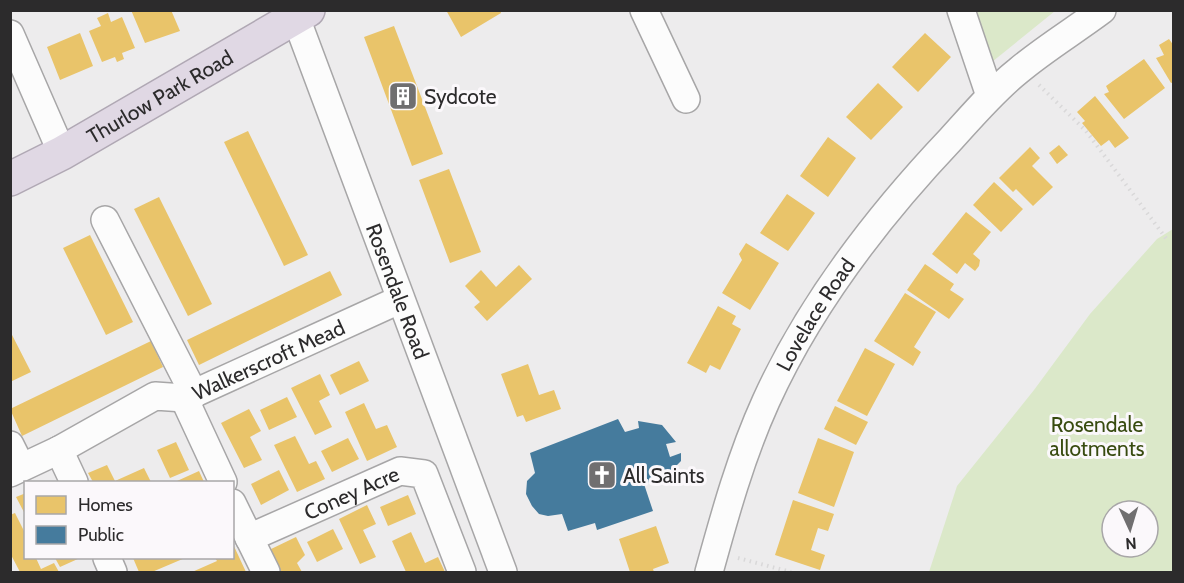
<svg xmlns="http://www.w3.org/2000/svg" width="1184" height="583" font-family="Cabin,sans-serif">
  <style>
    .green { fill: #dbe8c9; fill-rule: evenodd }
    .homes { fill: #e9c46a }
    .public { fill: #457b9d }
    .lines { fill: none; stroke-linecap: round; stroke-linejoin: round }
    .minor-casing { stroke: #a7a6a7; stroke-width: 30 }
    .highway-casing { stroke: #b0a8b4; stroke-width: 36 }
    .path { stroke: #d9d8d9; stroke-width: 4; stroke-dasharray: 1.5 4.5; stroke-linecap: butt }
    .minor { stroke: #fcfcfc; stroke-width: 27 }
    .highway { stroke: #e0d8e4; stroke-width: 33 }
    .labels { text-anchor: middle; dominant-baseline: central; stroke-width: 6; stroke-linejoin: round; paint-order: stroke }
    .street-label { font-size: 21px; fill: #2c2b2c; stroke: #fbf8fb }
    .poi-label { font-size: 21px; fill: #2c2b2c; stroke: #fbf8fb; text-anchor: start }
    .park-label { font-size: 21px; fill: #384b10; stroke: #fbf8fb }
  </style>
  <rect width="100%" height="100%" fill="#edeced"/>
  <path class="green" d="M970 11H1055L987 66Z
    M1173 229V572H929L957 486 1034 390 1090 314 1157 239ZM1112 511H1148V547H1112Z"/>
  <path class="homes" d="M131 10H171L180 31 145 43Z
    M446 10H500L501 13 461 37Z
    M108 13 111 22 122 17 135 48 122 53 124 59 117 62 115 57 102 62 89 31 101 26 97 18Z
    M394 26 443 154 412 166 364 37Z
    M80 33 93 66 60 80 47 47Z
    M925 33 951 57 918 92 892 67Z
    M1169 39 1174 46V82L1171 83 1156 58 1164 55 1159 45Z
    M1144 59 1165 88 1124 119 1104 94 1109 92 1106 86Z
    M878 83 903 107 871 140 846 117Z
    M1095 96 1129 138 1115 148 1109 140 1101 146 1082 123 1085 121 1077 112Z
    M248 131 308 255 284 266 224 142Z
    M828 137 856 158 828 197 800 176Z
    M1059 145 1068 155 1057 164 1049 153Z
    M1030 147 1040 158 1032 166 1053 187 1033 206 1016 189 1013 192 999 178Z
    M449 169 481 252 450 263 419 180Z
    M994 182 1023 209 1001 232 973 205Z
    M787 194 815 213 788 251 760 233Z
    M159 197 212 304 188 316 134 209Z
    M966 212 991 232 973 254 980 260 979 266 975 271 965 263 957 274 932 254Z
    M90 235 133 322 106 335 63 248Z
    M746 243 779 263 750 310 722 293 742 260 739 254Z
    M925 264 954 284 950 290 964 299 949 319 907 290Z
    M519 265 532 279 487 321 474 307 480 302 465 286 481 270 496 287Z
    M330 271 342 295 199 365 187 340Z
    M905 293 936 312 914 347 921 352 913 366 874 341Z
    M718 306 736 316 732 324 741 329 720 370 710 365 706 373 687 363Z
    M10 331 31 372 10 382Z
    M151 341 163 367 22 436 10 409Z
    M865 348 895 364 867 416 837 401Z
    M359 361 369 381 340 395 330 375Z
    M528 364 539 395 554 390 561 409 526 422 523 415 517 417 501 374Z
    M320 374 330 395 319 401 332 427 315 435 291 388Z
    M287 397 297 417 269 430 260 410Z
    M364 403 376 429 387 425 397 447 367 461 345 412Z
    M835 406 868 422 856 445 824 429Z
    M249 409 261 431 250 437 262 460 244 468 221 423Z
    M295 436 309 464 316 461 325 479 297 492 274 445Z
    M348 438 359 459 332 472 321 451Z
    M818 438 854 452 834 507 798 493Z
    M176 442 189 470 170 478 157 450Z
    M107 465 115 481 144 468 151 482H93L88 473Z
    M279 470 289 490 261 505 251 484Z
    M199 471 204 482H178L177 481Z
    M26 493V516L16 497Z
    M408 495 416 514 388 526 380 507Z
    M793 500 834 514 828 531 818 528 811 550 825 555 820 570 775 555Z
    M367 505 376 524 363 530 376 557 360 564 339 519Z
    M15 513 26 535V558H36L41 569 54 563 59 572H20L10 553V515Z
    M656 526 669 563 653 569 654 572H630L619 539Z
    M333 529 343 549 317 562 307 542Z
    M411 532 425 563 438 557 445 572H406L392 541Z
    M296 537 305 555 297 563 302 572H280L269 550Z
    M232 542 246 572H192L217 561 215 558H232Z
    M55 558H80L60 567Z
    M133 558H185L152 572H139Z"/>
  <path class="public" d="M618 419 625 432 639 428 638 421 662 425 676 442 666 444 670 457 681 453V461L670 472 672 480 659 484 657 479 644 484 653 511 597 530 595 523 568 531 562 514 548 516 539 514 532 506 526 494 527 481 535 473 530 453Z"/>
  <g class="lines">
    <g class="minor-casing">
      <g id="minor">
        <path id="s1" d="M293 10 503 572"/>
        <path d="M644 10 686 99"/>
        <path d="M961 10 990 96"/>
        <path d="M10 34 62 153"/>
        <path d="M105 220 194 394"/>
        <path d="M184 398 223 482"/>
        <path d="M10 445 21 467"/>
        <path d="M59 450 74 482"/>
        <path id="s2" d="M10 473 59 450 155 396 184 398 399 300"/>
        <path d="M232 503 266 572"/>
        <path id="s3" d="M249 538 400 471 424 474 462 572"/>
        <path d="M107 558 113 572"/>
        <path id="s4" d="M709 572C725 514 741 456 766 401 810 304 879 215 951 139 972 116 993 91 1018 71 1044 49 1074 31 1102 10"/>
      </g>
    </g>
    <g class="highway-casing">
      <g id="highway">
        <path id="s5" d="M10 179 62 153 308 10"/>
      </g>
    </g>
    <path class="path" d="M1039 85 1086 131 1168 241
      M738 558 791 572"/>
    <use href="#minor" class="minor"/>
    <use href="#highway" class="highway"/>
  </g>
  <defs>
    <g id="building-square" transform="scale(1.5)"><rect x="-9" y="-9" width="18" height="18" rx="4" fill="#706f70" stroke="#fbf8fb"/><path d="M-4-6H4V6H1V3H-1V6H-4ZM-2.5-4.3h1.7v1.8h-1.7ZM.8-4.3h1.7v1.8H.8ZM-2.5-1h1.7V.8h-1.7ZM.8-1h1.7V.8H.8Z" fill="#fff"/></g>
    <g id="church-square" transform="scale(1.5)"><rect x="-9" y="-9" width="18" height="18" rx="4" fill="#706f70" stroke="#fbf8fb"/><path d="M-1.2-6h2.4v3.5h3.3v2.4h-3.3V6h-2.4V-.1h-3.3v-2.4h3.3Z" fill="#fff"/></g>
  </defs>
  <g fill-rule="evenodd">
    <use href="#building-square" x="403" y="96"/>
    <use href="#church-square" x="602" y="475"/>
  </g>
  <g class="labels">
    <g class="street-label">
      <text stroke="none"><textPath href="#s5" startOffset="171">Thurlow Park Road</textPath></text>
      <text stroke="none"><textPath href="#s1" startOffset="300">Rosendale Road</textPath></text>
      <text stroke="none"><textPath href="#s4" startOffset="280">Lovelace Road</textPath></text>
      <text stroke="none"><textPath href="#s2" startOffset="286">Walkerscroft Mead</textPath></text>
      <text stroke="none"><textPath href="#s3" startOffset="112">Coney Acre</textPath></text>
    </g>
    <g class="poi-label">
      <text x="424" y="96">Sydcote</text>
      <text x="623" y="475">All Saints</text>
    </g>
    <g class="park-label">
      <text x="1097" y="424">Rosendale<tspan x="1097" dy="24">allotments</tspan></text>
    </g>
  </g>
  <rect width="1184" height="583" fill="none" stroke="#2c2b2c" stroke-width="24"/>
  <rect x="24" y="481" width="210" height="78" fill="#fbf8fb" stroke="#a8a6a8" stroke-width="1.5"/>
  <rect x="36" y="496" width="30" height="18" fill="#e9c46a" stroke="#a8a6a8" stroke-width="1.5"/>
  <text x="78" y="511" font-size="18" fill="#2c2b2c">Homes</text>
  <rect x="36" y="526" width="30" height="18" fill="#457b9d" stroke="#a8a6a8" stroke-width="1.5"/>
  <text x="78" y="541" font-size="18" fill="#2c2b2c">Public</text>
  <g transform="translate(1130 529) rotate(176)"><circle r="28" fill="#fbf8fb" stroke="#a8a6a8" stroke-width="1.5"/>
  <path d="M0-4.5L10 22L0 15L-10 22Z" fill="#706f70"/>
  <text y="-9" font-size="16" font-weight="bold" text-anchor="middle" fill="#2c2b2c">N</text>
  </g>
</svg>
